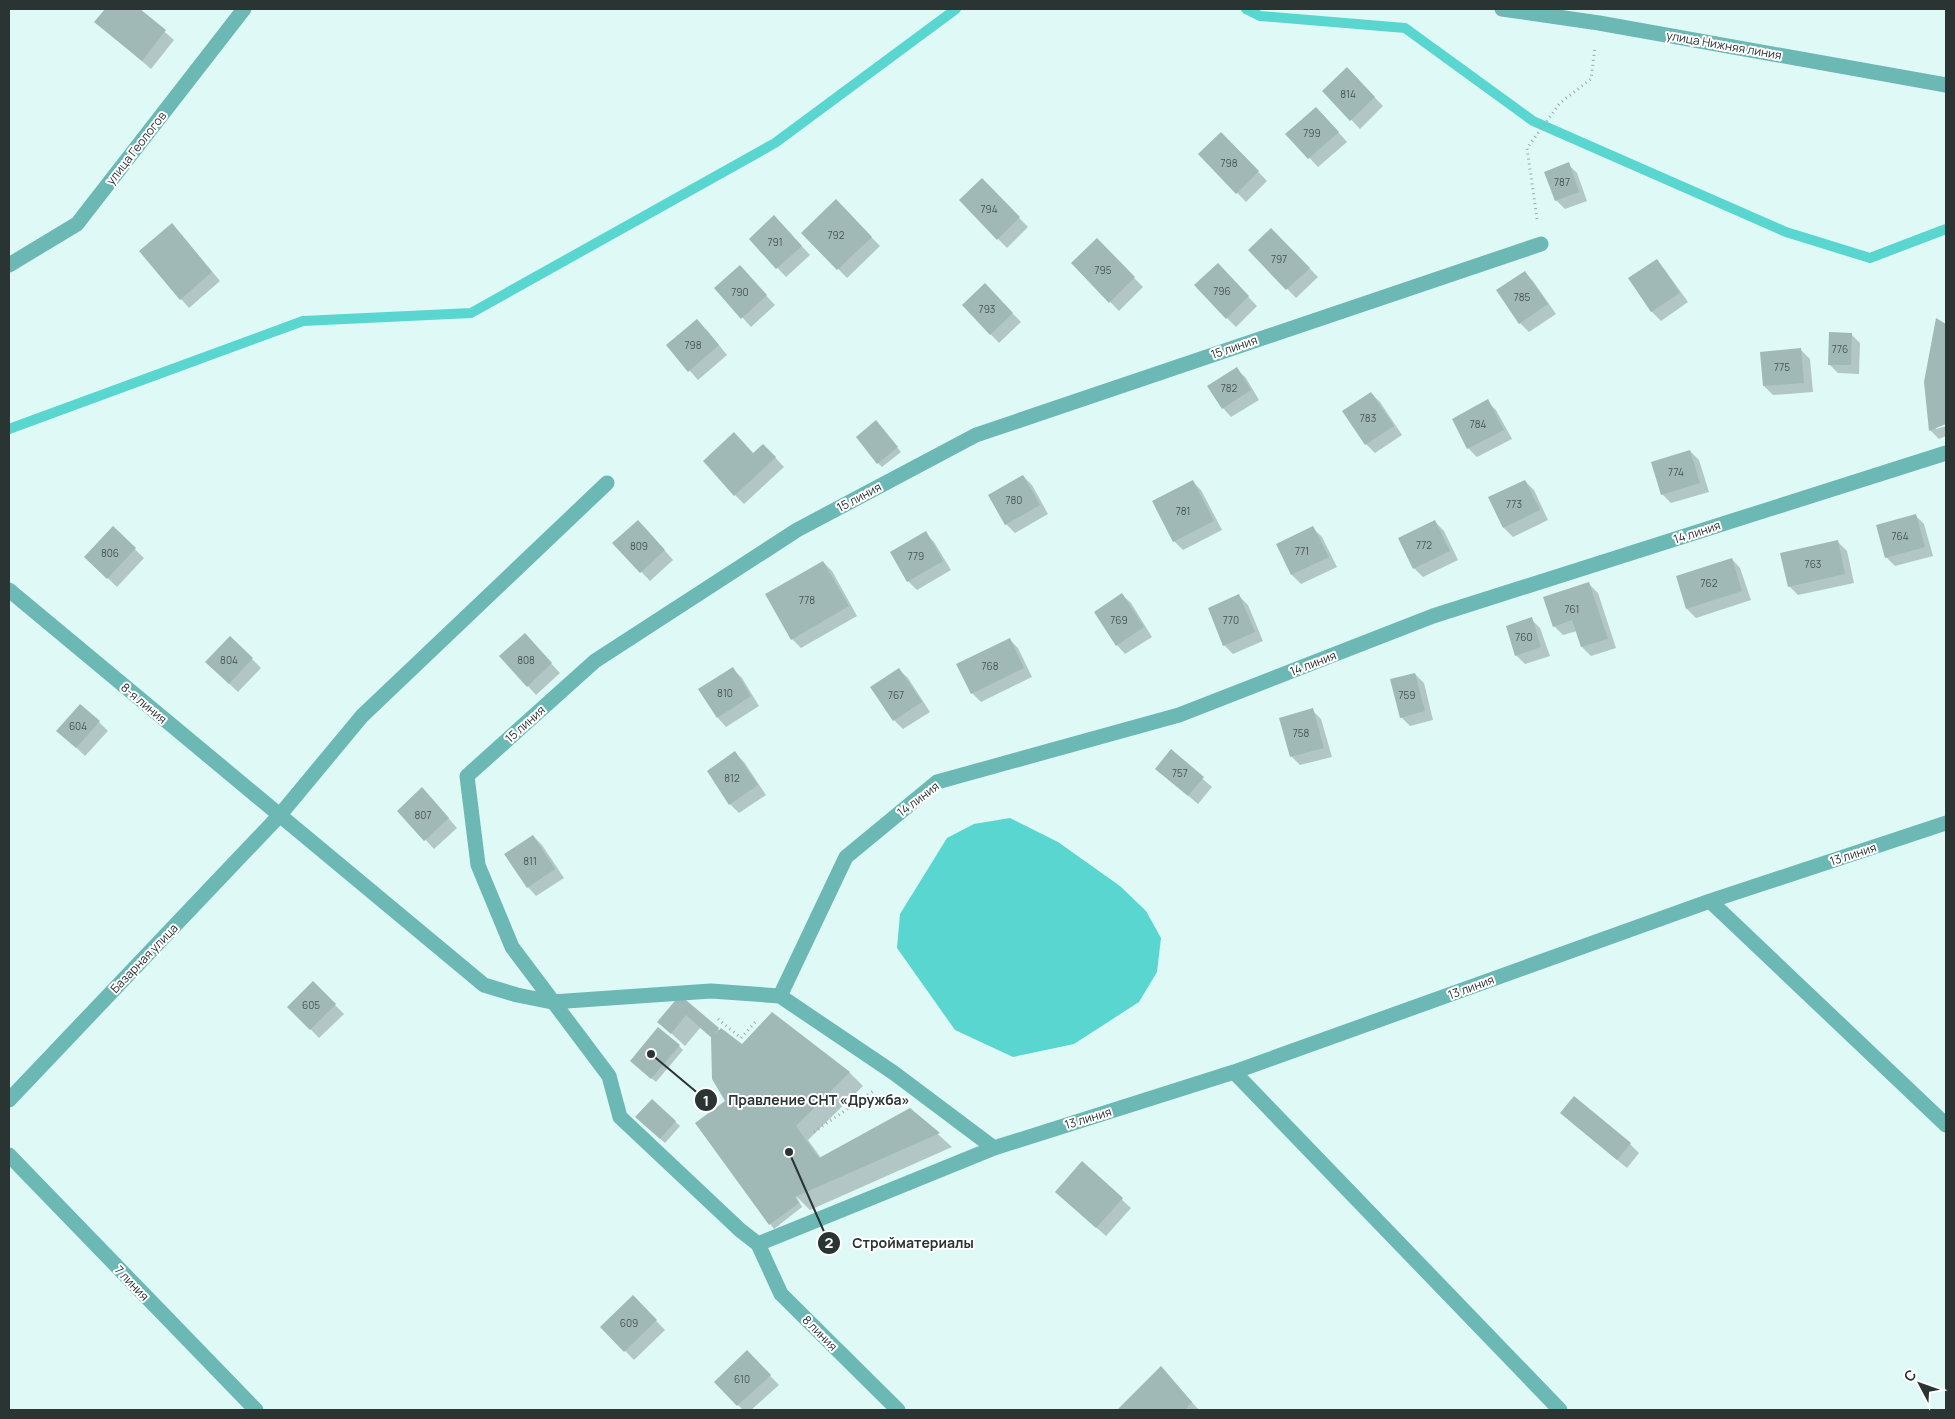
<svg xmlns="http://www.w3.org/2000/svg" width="1955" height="1419" font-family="Manrope,sans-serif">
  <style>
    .water { fill: #5ad6d0 }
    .shadow { fill: #0003 }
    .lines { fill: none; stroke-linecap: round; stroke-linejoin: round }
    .stream { stroke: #5ad6d0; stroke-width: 10 }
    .building { fill: #a0b9b7 }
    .path { stroke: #9aaead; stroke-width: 3; stroke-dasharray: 1 4; stroke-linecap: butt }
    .minor { stroke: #6cb8b4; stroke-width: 15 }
    .labels { text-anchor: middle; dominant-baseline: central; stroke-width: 4; stroke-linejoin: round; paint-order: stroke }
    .number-label { font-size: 10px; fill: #485554 }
    .street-label { font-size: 12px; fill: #2a3433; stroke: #fff }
    .leader { fill: none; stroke: #2a3433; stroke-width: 2 }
    .callout-dot { fill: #2a3433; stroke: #fff; stroke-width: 2 }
    .mark-label { font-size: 15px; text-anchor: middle; font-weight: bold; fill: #fff }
    .callout-label { font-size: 14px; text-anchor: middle; font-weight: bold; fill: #2a3433; stroke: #fff; stroke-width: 4; stroke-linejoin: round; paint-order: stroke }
  </style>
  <rect width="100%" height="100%" fill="#dff9f7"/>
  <path class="water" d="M1010 818 1058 842 1120 886 1146 911 1161 938 1157 972 1139 1002 1074 1044 1013 1057 955 1030 897 948 900 914 947 838 974 824Z"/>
  <path class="shadow" d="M107 9H138L174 40 151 69 96 22Z
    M1347 69 1383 106 1360 129 1324 91Z
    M1325 117 1347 142 1318 167 1287 134Z
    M1221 133 1267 181 1246 202 1200 154Z
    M1568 164 1577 173 1587 201 1565 209 1556 200Z
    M982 180 1028 227 1007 248 960 200Z
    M836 201 880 246 847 278 803 233Z
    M783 226 810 255 786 277 750 239Z
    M1271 229 1318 277 1296 298 1250 250Z
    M181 234 220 281 189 308 181 299Z
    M1097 240 1143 287 1119 311 1072 263Z
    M1657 261 1665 270 1688 302 1661 321 1652 312 1630 279Z
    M1218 265 1257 306 1236 327 1227 318Z
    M1524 272 1533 281 1556 314 1529 332 1520 323Z
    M748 276 775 305 751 327 716 288Z
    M985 285 1021 322 999 343 963 305Z
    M1937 320 1946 326V423L1936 427V429L1946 426V436L1939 439 1930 430Z
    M706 329 727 355 698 380 668 346Z
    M1851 334 1860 343 1859 374 1838 373 1829 364Z
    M1801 350 1810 359 1813 392 1773 395 1764 386Z
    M1237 369 1246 378 1259 400 1231 417 1223 408Z
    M1371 393 1380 402 1402 435 1375 453 1366 444 1344 411Z
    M1487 401 1496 410 1512 439 1477 457 1468 448 1453 419Z
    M880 426 901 452 882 467 878 463Z
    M1690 451 1699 460 1709 492 1671 503 1662 494Z
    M753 454H772L784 467 744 504 735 495Z
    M1023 476 1032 485 1048 514 1015 533 1006 524Z
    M1192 481 1201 490 1222 530 1183 550 1174 541Z
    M1525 481 1534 490 1548 520 1513 537 1504 528Z
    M1915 515 1924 524 1933 556 1895 566 1886 557Z
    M1435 522 1444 531 1458 560 1423 577 1414 568 1400 539Z
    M113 528 144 558 117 587 95 566Z
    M1313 528 1322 537 1337 567 1301 584 1292 575 1278 545Z
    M647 530 673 560 650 581 614 543Z
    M925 533 934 542 951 570 917 590 908 581Z
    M1838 542 1847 551 1854 583 1798 595 1789 586Z
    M1732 559 1740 568 1751 600 1696 618 1687 609 1677 577Z
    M823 562 832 571 857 616 801 648 792 639 767 595Z
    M1589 584 1598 593 1616 648 1591 656 1582 647 1577 631 1563 635 1554 626Z
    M1122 595 1131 603 1152 637 1125 654 1117 645Z
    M1239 596 1248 605 1263 641 1233 654 1224 645Z
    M1531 619 1540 628 1550 656 1525 664 1516 655Z
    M1009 639 1018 648 1032 677 981 702 972 693Z
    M533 644 560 673 536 695 528 686Z
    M252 659 261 668 238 692 216 671Z
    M733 669 742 678 759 706 726 727 718 718Z
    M899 670 908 678 930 712 903 729 894 720 872 687Z
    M1415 674 1424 683 1433 720 1410 726 1401 717Z
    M1312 710 1321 719 1332 757 1300 765 1291 756Z
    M99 722 108 731 85 756 67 739Z
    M1171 751 1212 787 1198 804 1166 777Z
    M735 753 744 762 766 795 739 813 730 804Z
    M431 798 457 828 434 849 399 811Z
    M533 836 542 845 564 878 536 896 528 887Z
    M313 983 344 1014 319 1038 289 1007Z
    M680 997 720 1031 742 1046 849 1072 863 1086 808 1140 821 1158 910 1109 952 1147 810 1210 796 1196 802 1207 774 1229 696 1124 726 1101 713 1039 700 1028 685 1046 659 1022Z
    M679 1046 683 1050 656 1082 636 1065Z
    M652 1101 680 1126 665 1143 637 1117Z
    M1571 1122 1630 1144 1639 1153 1627 1168Z
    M1082 1163 1131 1208 1106 1236 1066 1201Z
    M633 1297 665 1330 634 1360 602 1327Z
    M747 1352 779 1385 751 1410H743L715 1382Z
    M1161 1368 1199 1410H1119Z"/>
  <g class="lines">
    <path class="stream" d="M1246 9 1260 16 1405 28 1533 121 1786 232 1870 258 1946 229
      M9 429 303 321 471 313 775 143 956 9"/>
  </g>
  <path class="building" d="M105 9H140L166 30 142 61 94 22Z
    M1347 67 1375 97 1350 121 1322 91Z
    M1316 107 1339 132 1308 159 1285 134Z
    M1221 132 1259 171 1236 194 1198 154Z
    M1569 162 1579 192 1555 201 1544 172Z
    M982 178 1020 217 997 240 959 200Z
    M836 199 872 237 837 270 801 233Z
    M774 215 802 246 776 269 749 239Z
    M172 223 212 272 180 300 139 251Z
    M1271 228 1310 268 1286 290 1248 250Z
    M1097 238 1135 277 1109 303 1071 263Z
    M1657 259 1680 293 1651 312 1628 278Z
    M1218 263 1249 296 1226 319 1194 285Z
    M740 265 767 295 741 319 714 288Z
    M1525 271 1548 304 1519 324 1496 290Z
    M985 283 1013 313 990 335 962 305Z
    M1936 318 1946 324V424L1929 431 1924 382Z
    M697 319 719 345 688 372 666 345Z
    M1829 332 1852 333 1851 365H1828Z
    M1801 348 1804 383 1763 386 1760 352Z
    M1237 367 1251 390 1222 409 1207 386Z
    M1371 392 1394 426 1365 445 1342 411Z
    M1488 399 1504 430 1467 449 1452 419Z
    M876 420 898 447 877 464 856 437Z
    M734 432 753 453 763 444 776 457 734 496 703 461Z
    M1690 450 1700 483 1661 495 1651 462Z
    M1023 475 1040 505 1005 525 988 495Z
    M1193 480 1214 521 1173 542 1152 501Z
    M1525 480 1540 510 1503 528 1488 497Z
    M1916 514 1925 547 1885 558 1876 525Z
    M638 520 665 550 640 573 612 543Z
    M1435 520 1450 551 1413 569 1398 538Z
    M113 526 136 548 107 579 84 557Z
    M1313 526 1329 557 1291 575 1276 544Z
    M926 531 943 561 907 582 890 552Z
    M1838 540 1845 574 1788 587 1780 553Z
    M1732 558 1742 591 1686 609 1676 576Z
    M823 561 849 606 791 640 765 594Z
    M1589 582 1608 639 1581 647 1572 620 1553 627 1543 597Z
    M1122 593 1144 627 1116 646 1094 612Z
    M1239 594 1255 632 1223 646 1208 608Z
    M1532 617 1541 647 1515 656 1506 626Z
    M525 633 552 663 527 687 499 656Z
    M230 636 253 658 229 684 205 662Z
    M1010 638 1024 668 971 694 956 664Z
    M733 667 751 696 717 718 698 689Z
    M899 668 922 702 893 721 870 687Z
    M1415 673 1425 711 1400 718 1390 679Z
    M80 704 100 721 76 748 56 731Z
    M1313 708 1324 748 1290 757 1279 718Z
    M1171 749 1204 777 1188 796 1155 769Z
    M735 751 758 785 729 805 707 771Z
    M422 787 449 818 424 841 397 811Z
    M533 835 555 869 527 888 504 854Z
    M313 981 336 1004 310 1030 287 1007Z
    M680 995 719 1028 714 1035 721 1028 742 1044 772 1012 850 1072 796 1126 819 1158 910 1108 940 1133 795 1197 799 1203 769 1225 695 1123 725 1101 712 1079 711 1037 686 1015 671 1034 657 1022Z
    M658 1027 680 1045 651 1079 630 1061Z
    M1574 1096 1631 1143 1617 1160 1560 1113Z
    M652 1099 676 1121 660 1139 635 1117Z
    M1082 1161 1123 1198 1096 1228 1055 1192Z
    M633 1295 657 1320 624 1352 600 1327Z
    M747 1350 771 1375 737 1406 714 1382Z
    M1161 1366 1192 1402 1185 1410H1117Z"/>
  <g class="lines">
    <path class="path" d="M1537 219 1527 148 1560 103 1591 79 1595 47
      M718 1019 741 1038 757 1020
      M814 1132 875 1090"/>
    <path class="minor" d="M1502 9 1599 23 1946 85
      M9 265 77 224 244 9
      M9 590 484 985 517 995 552 1002 711 991 780 996 894 1073 994 1148
      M1710 901 1946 1125
      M780 996 846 857 937 782 1179 715 1433 616 1946 453
      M1234 1072 1560 1410
      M9 1100 279 816 362 716 607 483
      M9 1155 256 1410
      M758 1244 994 1148 1234 1072 1710 901 1946 823
      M898 1410 781 1294 758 1244 740 1230 620 1117 609 1076 512 947 478 865 467 776 595 661 797 530 976 435 1541 244"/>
  </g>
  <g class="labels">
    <g class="number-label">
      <text x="1348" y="94">814</text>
      <text x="1312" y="133">799</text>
      <text x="1229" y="163">798</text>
      <text x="1562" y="182">787</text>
      <text x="989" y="209">794</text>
      <text x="836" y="235">792</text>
      <text x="775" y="242">791</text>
      <text x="1279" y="259">797</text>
      <text x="1103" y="270">795</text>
      <text x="1222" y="291">796</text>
      <text x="740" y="292">790</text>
      <text x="1522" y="297">785</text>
      <text x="987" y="309">793</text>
      <text x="693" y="345">798</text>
      <text x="1840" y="349">776</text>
      <text x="1782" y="367">775</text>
      <text x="1229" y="388">782</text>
      <text x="1368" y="418">783</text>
      <text x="1478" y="424">784</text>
      <text x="1676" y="472">774</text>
      <text x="1014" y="500">780</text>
      <text x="1514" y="504">773</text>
      <text x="1183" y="511">781</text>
      <text x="1900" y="536">764</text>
      <text x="1424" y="545">772</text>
      <text x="639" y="546">809</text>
      <text x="1302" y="551">771</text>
      <text x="110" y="553">806</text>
      <text x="916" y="556">779</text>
      <text x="1813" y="564">763</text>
      <text x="1709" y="583">762</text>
      <text x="807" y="600">778</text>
      <text x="1572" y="609">761</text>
      <text x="1119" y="620">769</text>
      <text x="1231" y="620">770</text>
      <text x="1524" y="637">760</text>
      <text x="229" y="660">804</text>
      <text x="526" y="660">808</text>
      <text x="990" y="666">768</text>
      <text x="725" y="693">810</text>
      <text x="896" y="695">767</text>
      <text x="1407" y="695">759</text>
      <text x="78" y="726">604</text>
      <text x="1301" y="733">758</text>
      <text x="1180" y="773">757</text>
      <text x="732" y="778">812</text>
      <text x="423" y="815">807</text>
      <text x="530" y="861">811</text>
      <text x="311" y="1005">605</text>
      <text x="629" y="1323">609</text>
      <text x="742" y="1379">610</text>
    </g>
    <g class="street-label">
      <text transform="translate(1724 45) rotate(10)">улица Нижняя линия</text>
      <text transform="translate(136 148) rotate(-52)">улица Геологов</text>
      <text transform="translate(1234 347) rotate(-19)">15 линия</text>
      <text transform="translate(859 497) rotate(-28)">15 линия</text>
      <text transform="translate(1697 532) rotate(-18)">14 линия</text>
      <text transform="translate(1313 663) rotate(-21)">14 линия</text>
      <text transform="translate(144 703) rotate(40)">8-я линия</text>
      <text transform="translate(525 724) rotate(-42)">15 линия</text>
      <text transform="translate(918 799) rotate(-37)">14 линия</text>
      <text transform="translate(1853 854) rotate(-18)">13 линия</text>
      <text transform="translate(144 958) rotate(-46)">Базарная улица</text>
      <text transform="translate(1471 987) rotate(-20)">13 линия</text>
      <text transform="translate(1088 1118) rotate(-17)">13 линия</text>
      <text transform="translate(132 1283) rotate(46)">7 линия</text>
      <text transform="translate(820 1333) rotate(45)">8 линия</text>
    </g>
  </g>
  <path class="leader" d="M651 1054L706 1100M789 1152L829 1243"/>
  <g class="callout-dot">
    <circle cx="651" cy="1054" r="5"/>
    <circle cx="789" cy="1152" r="5"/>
    <circle cx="706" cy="1100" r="12"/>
    <circle cx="829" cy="1243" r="12"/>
  </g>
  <g class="mark-label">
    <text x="706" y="1106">1</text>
    <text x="829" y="1248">2</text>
  </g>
  <g class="callout-label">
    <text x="819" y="1105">Правление СНТ «Дружба»</text>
    <text x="913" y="1248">Стройматериалы</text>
  </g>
  <rect width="1955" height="1419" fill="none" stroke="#2a3433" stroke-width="20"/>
  <g transform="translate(1920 1384) rotate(311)" stroke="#ffffff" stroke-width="4" paint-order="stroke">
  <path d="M0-4L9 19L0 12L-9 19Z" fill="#2a3433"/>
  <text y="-8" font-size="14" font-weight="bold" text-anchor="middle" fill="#2a3433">С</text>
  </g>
</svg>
